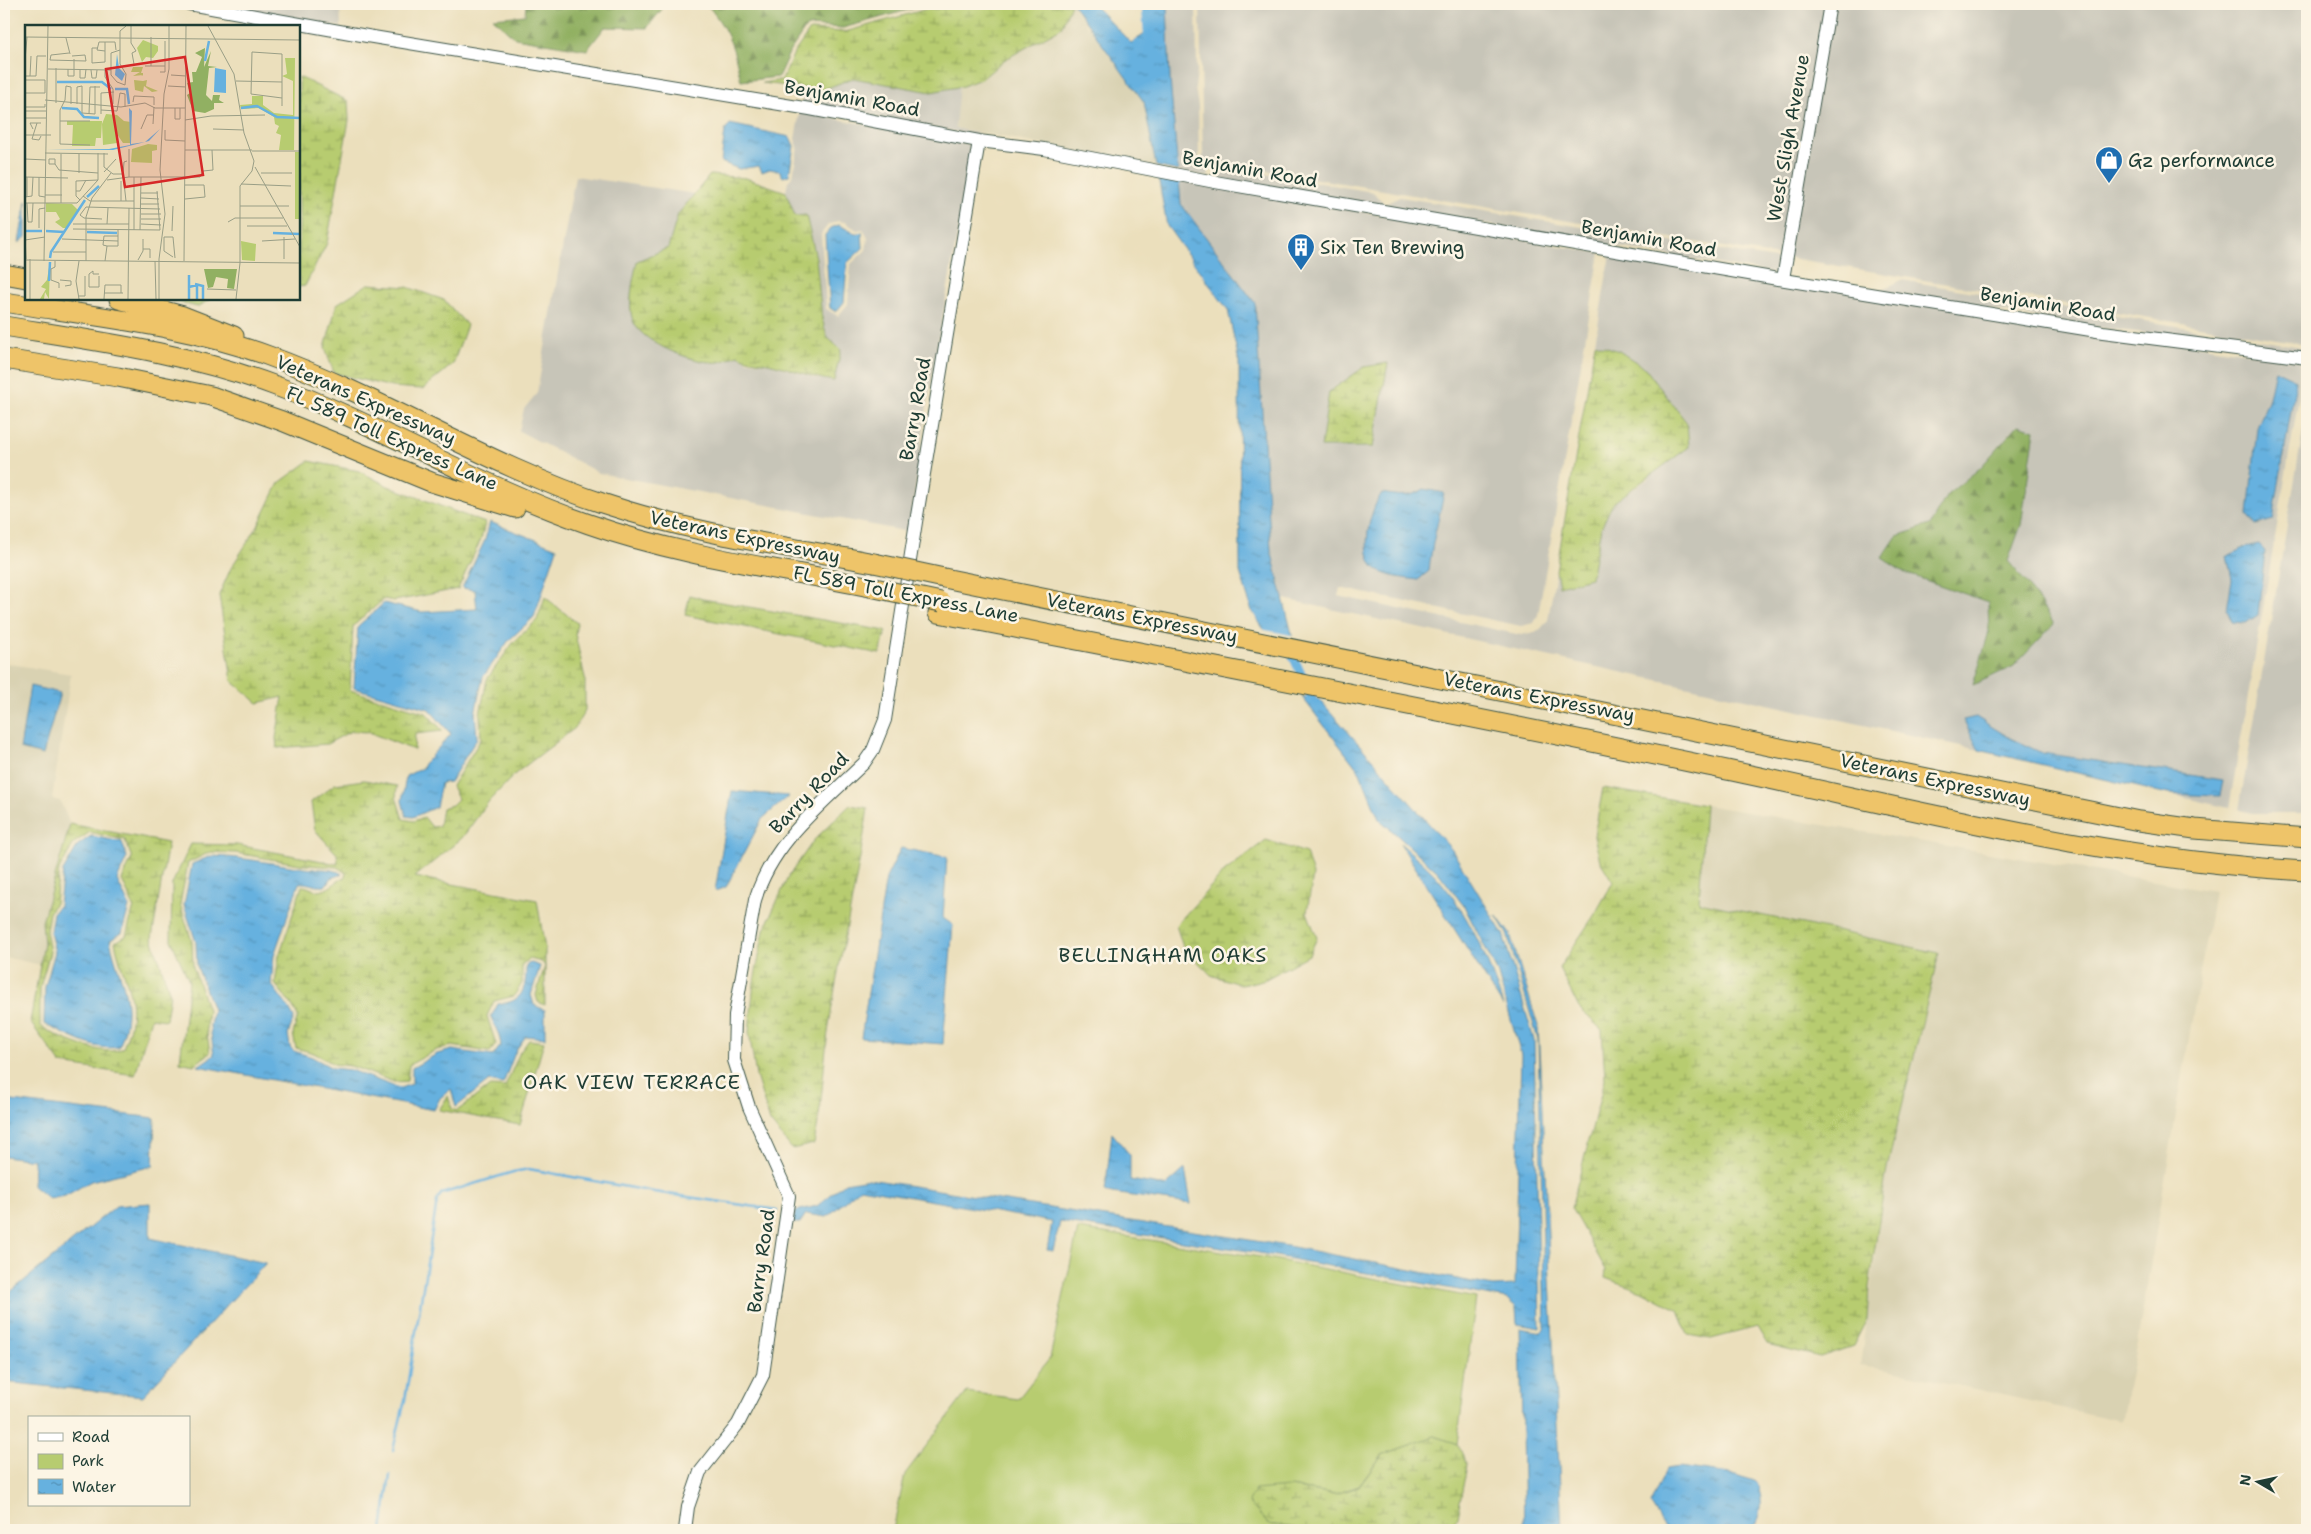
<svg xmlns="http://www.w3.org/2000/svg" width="2311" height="1534" font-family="'Shantell Sans',sans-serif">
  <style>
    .built { fill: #d9d2b2 }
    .industrial { fill: #c7c5b8; fill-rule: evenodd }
    .green { fill: #b7cc70; stroke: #6b8452 }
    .forest { fill: url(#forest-firs); stroke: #58764b }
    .wetland { fill: url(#wetland-marsh); stroke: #6b8452; fill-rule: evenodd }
    .water { fill: url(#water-ripples); stroke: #42778a }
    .pier { fill: #ebdfbc }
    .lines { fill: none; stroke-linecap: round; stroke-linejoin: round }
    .stream { stroke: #66b1df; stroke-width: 2.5 }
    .canal { stroke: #66b1df; stroke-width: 9 }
    .minor-casing { stroke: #3e5548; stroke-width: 14 }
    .highway-casing { stroke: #3e5548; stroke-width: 21 }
    .minor { stroke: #fff; stroke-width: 12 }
    .highway { stroke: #eec469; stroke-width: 19 }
    .highway-bridge-casing { stroke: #3e5548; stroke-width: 21; stroke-linecap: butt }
    .highway-bridge { stroke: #eec469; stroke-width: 19 }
    .labels { text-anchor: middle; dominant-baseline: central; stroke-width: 5; stroke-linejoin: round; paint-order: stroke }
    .street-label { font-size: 19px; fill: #1f3d34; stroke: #fcf5e5 }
    .poi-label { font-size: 19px; fill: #1f3d34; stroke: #fcf5e5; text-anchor: start }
    .neighbourhood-label { font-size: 20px; letter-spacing: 1px; fill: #1f3d34; stroke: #fcf5e5 }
    .inset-river { fill: none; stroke: #66b1df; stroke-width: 2.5 }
    .inset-road { fill: none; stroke: #999e86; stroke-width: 1 }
    .view { fill: #d62828; fill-opacity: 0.15; stroke: #d62828; stroke-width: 2.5 }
    .inset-edge { fill: none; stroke: #1f3d34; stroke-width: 2.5 }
  </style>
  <defs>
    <pattern id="forest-firs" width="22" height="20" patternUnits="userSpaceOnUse" patternTransform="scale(1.25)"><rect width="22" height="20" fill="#91b062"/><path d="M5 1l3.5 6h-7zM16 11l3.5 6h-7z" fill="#769052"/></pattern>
    <pattern id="wetland-marsh" width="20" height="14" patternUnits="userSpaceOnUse" patternTransform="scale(1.25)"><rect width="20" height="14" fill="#b7cc70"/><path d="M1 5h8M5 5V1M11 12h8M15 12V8" fill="none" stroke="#94a75d"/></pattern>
    <pattern id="water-ripples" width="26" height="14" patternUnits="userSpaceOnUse" patternTransform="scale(1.25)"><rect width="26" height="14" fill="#66b1df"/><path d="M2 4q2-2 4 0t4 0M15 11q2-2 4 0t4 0" fill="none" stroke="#5391b6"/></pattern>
  </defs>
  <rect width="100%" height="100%" fill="#fcf5e5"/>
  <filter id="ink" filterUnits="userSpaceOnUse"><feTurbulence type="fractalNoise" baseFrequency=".02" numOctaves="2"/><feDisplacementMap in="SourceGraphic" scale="10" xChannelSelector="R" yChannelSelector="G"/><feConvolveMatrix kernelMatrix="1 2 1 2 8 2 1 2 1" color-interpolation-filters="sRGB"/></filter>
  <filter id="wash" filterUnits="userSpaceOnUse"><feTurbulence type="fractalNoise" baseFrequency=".0096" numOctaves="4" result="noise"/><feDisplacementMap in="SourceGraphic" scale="20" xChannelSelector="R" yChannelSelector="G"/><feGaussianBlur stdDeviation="1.12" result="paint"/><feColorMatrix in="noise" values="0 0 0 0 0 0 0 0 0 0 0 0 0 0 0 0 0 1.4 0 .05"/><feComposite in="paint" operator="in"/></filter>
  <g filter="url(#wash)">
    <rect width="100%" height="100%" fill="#ebdfbc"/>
    <path class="built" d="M1071 4 1144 102 1156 166 955 128 959 87 983 78 1004 60 1061 28Z
      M4 663 71 674 52 799 60 801 70 824 42 922 44 943 41 965 4 957Z
      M1705 805 2214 891 2138 1338 2121 1421 1888 1370 1860 1366 1887 1168 1939 953 1699 902Z"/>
    <path class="industrial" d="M216 4H340L341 27Z
      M1167 4H1196L1197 72 1195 88 1198 106 1199 160 1201 163 1207 164 1209 177 1178 171 1170 79Z
      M1200 4H2307V344L1203 160Z
      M853 78 931 92 959 87 955 128 978 133V136L802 103 804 88 822 90Z
      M800 112 973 145 928 399 909 532 599 473 519 431 524 409 537 393 575 176 695 194 678 214 668 248 657 345 686 357 719 362 738 355 748 361 771 364 818 379 834 381 841 350 827 337 822 318 816 258 806 215 795 216 786 192 788 181 793 176 798 147 795 139ZM837 221 845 222 857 230 863 229 868 238 866 250 851 264 848 304 838 316 826 309 821 234 828 225Z
      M1218 166 1373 192 1385 204 1400 197 1781 260 1778 274 1219 179Z
      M1179 180 1600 253 1538 615 1534 623 1521 626 1340 588 1338 596 1521 635 1539 631 1548 620 1556 571 1559 586 1591 578 1601 528 1613 503 1648 479 1687 422 1645 368 1619 351 1595 343 1610 255 2300 361 2299 396 2229 808 2168 794 2220 796 2222 780 2041 753 2010 738 1976 717 1963 721 1979 750 1284 599 1271 550 1255 303 1181 204ZM2269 398 2273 520 2257 525 2248 515 2257 428ZM2017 425 2021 525 2008 561 2028 585 1974 685 1989 632 1988 602 1947 587 1897 536 1930 525 1947 495 1980 468ZM1382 493 1401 496 1444 494 1439 520 1431 548 1429 571 1370 526 1371 519ZM2265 551 2263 569 2227 611 2232 579Z
      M1902 280 2301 347V352L2104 328 1879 291Z
      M2307 407V813H2253L2239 810Z"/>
    <path class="green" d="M1078 1229 1267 1258 1476 1298 1457 1444 1435 1436 1382 1455 1359 1486 1335 1494 1289 1487 1268 1524 1310 1530H893L905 1474 967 1392 1018 1399 1050 1358Z"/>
    <path class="forest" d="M526 4H666L647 28 605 27 587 50 515 38 493 18 525 15Z
      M683 4H952L922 6 843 28 807 26 790 51 778 77 741 81C734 49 730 33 709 7Z
      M2018 425 2035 430 2021 525 2008 561 2028 585 2054 624 2014 666 1973 685 1989 632 1988 602 1905 573 1882 558 1897 536 1930 525 1947 495 1980 468Z"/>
    <path class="wetland" d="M971 4H1036L1044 6 1049 4H1071L1061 28 1004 60 983 78 963 86 931 92 853 78 822 90 762 83 782 80 794 53 810 30 845 32 923 10 968 6Z
      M299 77 348 101 349 120 327 243 305 286 299 287Z
      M710 175 746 178 786 192 795 216 806 215 816 258 822 318 827 337 841 350 834 381C812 378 793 369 772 364 759 361 749 361 738 355 732 357 725 361 720 362 697 365 644 344 634 323 626 307 634 277 637 261L668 248 678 214Z
      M368 284 407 287 444 300 467 325 453 364 423 389 392 387 334 373 325 348 337 304Z
      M166 299H210L198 307Z
      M1595 343 1619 351 1645 368 1687 423 1689 447 1613 503 1601 528 1591 578 1559 586 1556 571Z
      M1388 363 1373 447H1321L1329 392 1364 367Z
      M309 461 359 471 388 486 485 523 481 539 458 589 394 601 384 599 353 626 350 690 426 713 443 731 415 734 414 750 368 732 351 731 327 744 277 748 276 738 283 697 258 703 232 681 219 595 231 568 258 526 279 483Z
      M690 595 703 599 886 631 880 654 685 615Z
      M545 597 577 623 575 634 585 678V710L575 728 516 773 489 801 462 838 415 877 537 900 545 949V1005L538 1002 536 995 545 966 542 962 530 959 522 964V983L514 996 494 1001 487 1016 496 1044 490 1052 452 1046 436 1050 409 1065 407 1081 394 1082 351 1066 334 1064 314 1053 296 1048 293 1034 298 1016 292 1005 275 984 279 956 302 886C308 886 312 890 318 891 328 891 336 881 345 877L346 873 337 867 305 865 236 853 210 852 188 863 180 904 192 942 193 967 208 1010 206 1026 210 1053 194 1065 180 1062 189 981 171 940 172 884 191 844 237 845 338 864 337 854 315 830 311 802 335 784 364 780 397 786 396 797 403 819 414 821 424 817 432 827 439 826 442 808 452 805 458 799 452 786 481 739 480 714 487 679 513 643 537 620Z
      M1603 788 1705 805 1699 902 1939 953 1887 1168 1869 1287 1867 1319 1853 1346 1820 1357 1767 1344 1757 1327 1711 1339 1688 1335 1678 1310 1642 1291 1605 1278 1606 1270 1571 1208 1605 1079 1602 1030 1579 1008 1559 968 1595 914 1613 882 1600 861 1594 836Z
      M850 805 868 808C858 879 841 948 830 1019 823 1061 823 1103 814 1144L792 1149 770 1122 756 1076 749 1032 754 982 764 930 788 877 814 840Z
      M70 824 168 843 152 938 170 994 166 1020 151 1018 135 1075 61 1064 30 1022 44 943 42 922ZM90 832 125 840 132 858 122 880 134 907 126 936 115 942C124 985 143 1002 123 1048 108 1059 53 1037 40 1025V987L50 952 46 931 49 913 55 903 59 870 74 843Z
      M1266 840 1306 853 1313 875 1307 912 1317 938 1309 955 1266 979 1242 985 1211 975 1183 947 1176 925 1224 872Z
      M529 1040 544 1042 520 1125 439 1110 448 1096 452 1109 457 1111 490 1086 505 1087 520 1052Z
      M1435 1436 1457 1444 1467 1465 1457 1517 1451 1530H1309L1268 1524 1248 1502 1255 1490 1289 1487 1335 1494 1359 1487 1382 1455Z"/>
    <path class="water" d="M1073 4H1093L1131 43 1148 32 1146 4H1167L1170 79 1178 171 1156 166 1144 102Z
      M730 124 790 137 794 146 789 175 783 177 780 171 770 169 762 172 759 166 739 169 721 162 725 131Z
      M1158 176 1179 180 1181 204 1255 303 1271 550 1294 642 1270 639 1252 611 1240 572 1239 362 1228 310 1167 226Z
      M26 201V237L19 243Z
      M839 225 856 234 862 232 863 248 847 263 844 302 836 312 830 308 825 235 831 228Z
      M2275 370 2296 380 2273 520 2256 525 2248 515 2257 428 2269 398Z
      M1424 489 1444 493C1439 520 1431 545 1429 571L1418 580C1405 578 1383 577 1374 567 1360 550 1370 509 1382 493 1397 496 1411 498 1424 489Z
      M490 522 557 548 534 617 509 640 483 677 475 713 477 738 450 782 441 783 436 807 413 817 406 816 402 801 406 776 424 767 423 765 451 734 429 709 354 688 358 626 384 603 422 612 477 609 475 590 462 588 485 540Z
      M2259 545 2265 551 2258 615 2246 623 2232 622 2227 610 2232 579 2227 556 2244 548Z
      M30 686 60 693 43 755 20 749Z
      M1302 697 1320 700 1452 850 1503 934 1534 1040 1540 1328 1517 1324 1516 1307 1507 1299 1254 1252 1060 1222 1053 1251 1047 1250 1052 1222 860 1188 827 1217 806 1214 800 1223H792L796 1211 817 1206 845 1183 869 1179 1293 1247 1493 1286 1515 1285 1521 1055 1497 971 1464 906 1438 872 1379 819 1360 772Z
      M1976 717 2010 738 2042 753 2223 780 2220 796 2168 794 1979 750 1963 720Z
      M732 791 789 796 762 819 726 887 715 891Z
      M91 836 122 842 127 857 117 880 129 906 122 933 110 940C119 983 138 1001 119 1047 95 1052 66 1034 44 1024L45 987 55 952 50 932 53 913 59 905 63 871 78 845Z
      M1400 843C1411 853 1424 863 1434 874 1468 911 1489 960 1503 1006Z
      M901 848 947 857 943 918 953 925 943 1044 861 1038 886 878Z
      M211 856C243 857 273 864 304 868 316 870 332 867 342 874L331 878 325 886C315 887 308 882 299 883L274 955 271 984 288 1007 294 1018 288 1034 290 1047 294 1051 312 1057 332 1068 350 1070 393 1086 400 1088 412 1084V1068L437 1054 452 1050 493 1056 501 1045 499 1035 491 1017 498 1004C524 1002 526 989 526 965L531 963 540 966 531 995 534 1005 545 1010V1038L526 1036 516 1050 503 1084 489 1081 456 1107 451 1089 440 1098 434 1110 198 1066 214 1055 210 1026 213 1010 197 966 196 942 184 905 192 864Z
      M1496 915 1510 934 1538 1026 1562 1530H1524L1520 1328 1541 1332 1545 1328 1538 1040 1507 934Z
      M4 1100 155 1118 153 1166 91 1181 65 1196 49 1199 33 1186 34 1160 4 1156Z
      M1112 1133 1130 1155V1180L1166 1186 1185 1169 1191 1204 1105 1192Z
      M150 1203V1238L266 1263 143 1396 4 1382V1292L9 1293 116 1206Z
      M1680 1467 1737 1475 1757 1482C1763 1500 1764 1516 1750 1530H1669L1664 1526 1650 1504 1666 1469Z"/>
    <path class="pier" d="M1260 629 1296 636 1297 641 1268 640Z"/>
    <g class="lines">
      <path class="stream" d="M393 1450 405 1400 437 1201 441 1194 513 1172 529 1169 654 1192 777 1210
        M382 1530 390 1475"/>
      <path class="canal" d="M1146 4 1149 44
        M1290 649 1312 699 1318 707"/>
    </g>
  </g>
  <g filter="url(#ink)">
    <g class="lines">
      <g class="minor-casing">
        <path id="minor" d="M189 4 367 36 810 109 979 141 1044 149 1215 182 1772 278 2103 332 2307 358
          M1783 279 1830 4
          M685 1530 688 1507 700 1472 738 1424 763 1375 789 1196 749 1107 734 1060 735 1015 755 900C772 842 822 804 864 763L873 750 885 720 916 522 979 141"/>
      </g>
      <g class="highway-casing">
        <path id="highway" d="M4 274 26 278
          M119 299 183 316 234 336
          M4 302C92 316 184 325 269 356 384 398 489 466 605 504 692 533 784 546 874 563
          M4 326C96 341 188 353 276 386 383 426 481 487 589 524 679 556 777 568 870 587
          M4 359 118 377 211 396 282 421 431 482 515 508
          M944 578 2139 821 2195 829 2307 838
          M938 613C1195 663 1452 712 1708 766 1906 807 2104 860 2307 871"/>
      </g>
      <use href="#minor" class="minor"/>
      <use href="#highway" class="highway"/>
      <g class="highway-bridge-casing">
        <path id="highway-bridge" d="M874 563 944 578
          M870 587 941 602"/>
      </g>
      <use href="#highway-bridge" class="highway-bridge"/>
    </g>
  </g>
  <defs>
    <g id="shop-pin" transform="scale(1.4375)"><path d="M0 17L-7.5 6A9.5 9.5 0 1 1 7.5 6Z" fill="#1f6fb2" stroke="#fcf5e5"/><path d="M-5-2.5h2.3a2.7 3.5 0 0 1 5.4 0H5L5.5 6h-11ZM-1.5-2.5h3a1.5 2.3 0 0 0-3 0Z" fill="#fff"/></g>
    <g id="building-pin" transform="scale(1.4375)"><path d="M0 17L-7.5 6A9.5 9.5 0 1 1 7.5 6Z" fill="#1f6fb2" stroke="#fcf5e5"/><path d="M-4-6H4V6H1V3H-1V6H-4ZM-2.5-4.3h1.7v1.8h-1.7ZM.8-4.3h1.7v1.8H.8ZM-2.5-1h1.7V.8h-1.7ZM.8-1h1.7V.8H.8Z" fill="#fff"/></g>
  </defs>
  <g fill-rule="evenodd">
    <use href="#shop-pin" x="2109" y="160"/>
    <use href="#building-pin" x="1301" y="247"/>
  </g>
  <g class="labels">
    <g class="street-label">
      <text transform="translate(852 98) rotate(10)">Benjamin Road</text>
      <text transform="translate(1788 138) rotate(-80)">West Sligh Avenue</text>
      <text transform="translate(1250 169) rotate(10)">Benjamin Road</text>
      <text transform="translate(1649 238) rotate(10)">Benjamin Road</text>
      <text transform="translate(2048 304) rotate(9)">Benjamin Road</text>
      <text transform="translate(366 400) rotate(24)">Veterans Expressway</text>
      <text transform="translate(915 409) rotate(-80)">Barry Road</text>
      <text transform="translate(392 438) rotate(24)">FL 589 Toll Express Lane</text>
      <text transform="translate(745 537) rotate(12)">Veterans Expressway</text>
      <text transform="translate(906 594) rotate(11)">FL 589 Toll Express Lane</text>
      <text transform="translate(1142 618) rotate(11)">Veterans Expressway</text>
      <text transform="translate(1539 697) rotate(11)">Veterans Expressway</text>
      <text transform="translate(1935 780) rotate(12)">Veterans Expressway</text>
      <text transform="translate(809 793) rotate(-46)">Barry Road</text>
      <text transform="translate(761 1261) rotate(-82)">Barry Road</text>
    </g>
    <g class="poi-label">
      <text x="2128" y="160">Gz performance</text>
      <text x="1320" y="247">Six Ten Brewing</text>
    </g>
    <g class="neighbourhood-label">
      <text x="1163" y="955">BELLINGHAM OAKS</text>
      <text x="632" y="1082">OAK VIEW TERRACE</text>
    </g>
  </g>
  <g transform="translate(25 25)">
    <rect width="275" height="275" fill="#ebdfbc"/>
    <path d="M81 89 92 90 99 96 106 97 105 118H98L92 109V118L78 120 77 99ZM216 216 231 219 230 236 217 235Z" fill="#b7cc70"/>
    <path d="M180 23 179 42 186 26 183 41 192 42 184 43 181 70 187 76 188 70H195L194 75 199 78H189V84L180 88 168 86 162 70 165 68 162 58 168 57 167 47H171L177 32 170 28ZM179 244H212L209 264 202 263 203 254 191 252 188 262 183 263Z" fill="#91b062"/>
    <path d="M118 15 133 21V26L128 33 121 32 117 37 112 23ZM108 42H118L116 48H118V56L122 55 121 61 133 66 127 67 119 61 118 67 110 65 109 55 118 56V50L108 51 115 47H106ZM123 119 132 120V125L127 126V138L106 137 107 124ZM25 236 24 274 20 267 19 274H15L21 264 16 262 22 255Z" fill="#b7cc70"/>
    <path d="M260 33H270L269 125H254L256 110 251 108 254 101 250 99 249 92 234 83 216 84 215 80 227 79V71H238V80L249 88 268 90V56L257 51 262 49ZM42 96H77L76 113H71L70 121H47L48 100H42ZM270 127H275V194H270ZM21 178 47 179 53 185 42 203H38L30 197 35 194 31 187H21Z" fill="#b7cc70"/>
    <path d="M92 29 94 43 100 49 97 56 90 50ZM190 43 201 45V68L189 67ZM104 83 107 86 106 119 120 117 135 104 124 116 88 125H22L84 124 105 120Z" fill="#66b1df"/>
    <path class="inset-river" d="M180 36 184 16M32 57H77L86 64M90 64H102L104 79M37 83 52 84 59 92 74 93M216 83 232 81 252 92 275 93M62 172 74 161M0 206H17M21 206 39 207M62 207 92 208M248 208 275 209M25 233 26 227 60 175M24 256 25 237M170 259 178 261V274M164 262 172 260V274M164 274V250"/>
    <path class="inset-road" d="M106 1V18L111 26 107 28 109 39M183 1 209 49 219 108 229 136 227 146 215 161V238M0 12 275 15M41 13 45 29M73 23H67V38L80 37V17M95 25 86 28V50L92 57 100 60 101 49 95 39V6L101 1M80 26 72 25 74 17H90L91 25M44 28 26 30 25 35 61 36 60 30 47 31M0 35 2 12M120 41H140M126 41V12M31 43V78M23 44 86 45M43 44V51H49V34M55 44V53H60L61 44M66 45 67 53H71L72 45M80 45V52L88 64V79M135 47H140V16M146 50 161 51M0 51H11L12 31H21M5 51 6 31M0 55H20V68H0M211 56 257 57M143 61 161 62M257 73 226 69 227 27 257 29V81M20 75 96 82 120 78 130 83H160M108 77 109 71 129 72V80M46 79V62L41 61 40 75 35 85V119L65 120M52 79V62L57 61V88L70 89V61M0 82H20V79M150 83V94H155V83M76 85 92 86 95 68 100 69V82M0 86H21M64 89 65 62H75M76 89V68L89 67M0 93H21M160 95 186 91 240 90M35 96H65M12 98 7 114 14 115 16 111M128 99 129 82M0 100V116M8 104 5 98H16M116 104 122 90H128M188 104 219 105M140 105V115L160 116M0 110H26M160 125H227M227 126H275M20 128 83 129M79 128V142L88 149H98M36 129V178M0 134 21 135M24 134H30V139H24ZM30 139 34 145 73 148M230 142 275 222M79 147 91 134M54 148V128M236 148H267M0 152 43 153M14 152V171L20 172M104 152V124M109 152V205M82 155 104 152H175L178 146 188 145 187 125M216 159 266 161M51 166H55L61 155M116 168H133M20 170H37M58 171 65 176H109M0 172 7 171 8 152M2 172V152M116 173 134 174M160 174 180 172 179 160H160M55 175 51 171V156L73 155M96 176V156M101 176 98 149 99 137 102 136M0 178H52L73 155V128M2 178 3 197H7L8 178M116 179H134M215 181H264M116 189H136M77 194 59 193 55 190 61 182 135 184M116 194H136M203 197 210 193H258M48 199H104M82 199 83 183M116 199 136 200M222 201H262M14 203V184L20 183M48 204 135 205 132 166M115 205 116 152M147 206 148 181M0 209 1 234M37 214 93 216M0 215 20 212M237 216 270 214M82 221H93V204M82 221 78 220 79 211H93M118 224H125V233M28 227H61M148 232 139 226V212H148L150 233M259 234V212M0 235 275 238M113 235 118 226V214M19 236 23 1M30 236V242L26 244V255L34 258V263M61 236V192L67 173 86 148M80 236 82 221M130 236 131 274M159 236 161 1M74 251V262H64V249L68 246V249H74M35 255 46 256V260L40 261M182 264 211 265M79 268H98M54 271H60V251M5 274V234M54 274 51 256 54 236M79 274 80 260H96V268M103 274 104 183M134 274V234L140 189 135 145 139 69 144 44V1M211 274 215 238"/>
    <path class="view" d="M160 32 178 150 100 162 81 44Z"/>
    <rect width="275" height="275" class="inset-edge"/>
  </g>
  <rect width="2311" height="1534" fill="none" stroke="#fcf5e5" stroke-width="20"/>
  <rect x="28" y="1416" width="162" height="90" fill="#fcf5e5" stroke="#a4ab9e"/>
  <rect x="38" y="1433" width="25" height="8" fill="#ffffff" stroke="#a4ab9e"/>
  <text x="72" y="1442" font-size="15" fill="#1f3d34">Road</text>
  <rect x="38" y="1454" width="25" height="15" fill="#b7cc70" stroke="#a4ab9e"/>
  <text x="72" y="1466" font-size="15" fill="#1f3d34">Park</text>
  <rect x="38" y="1479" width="25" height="15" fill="url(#water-ripples)" stroke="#a4ab9e"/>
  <text x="72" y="1492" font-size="15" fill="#1f3d34">Water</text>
  <g transform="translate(2258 1482) rotate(279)" stroke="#fcf5e5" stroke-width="4" paint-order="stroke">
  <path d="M0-4L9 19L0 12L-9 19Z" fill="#1f3d34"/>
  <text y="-8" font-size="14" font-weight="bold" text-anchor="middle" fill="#1f3d34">N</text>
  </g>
</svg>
